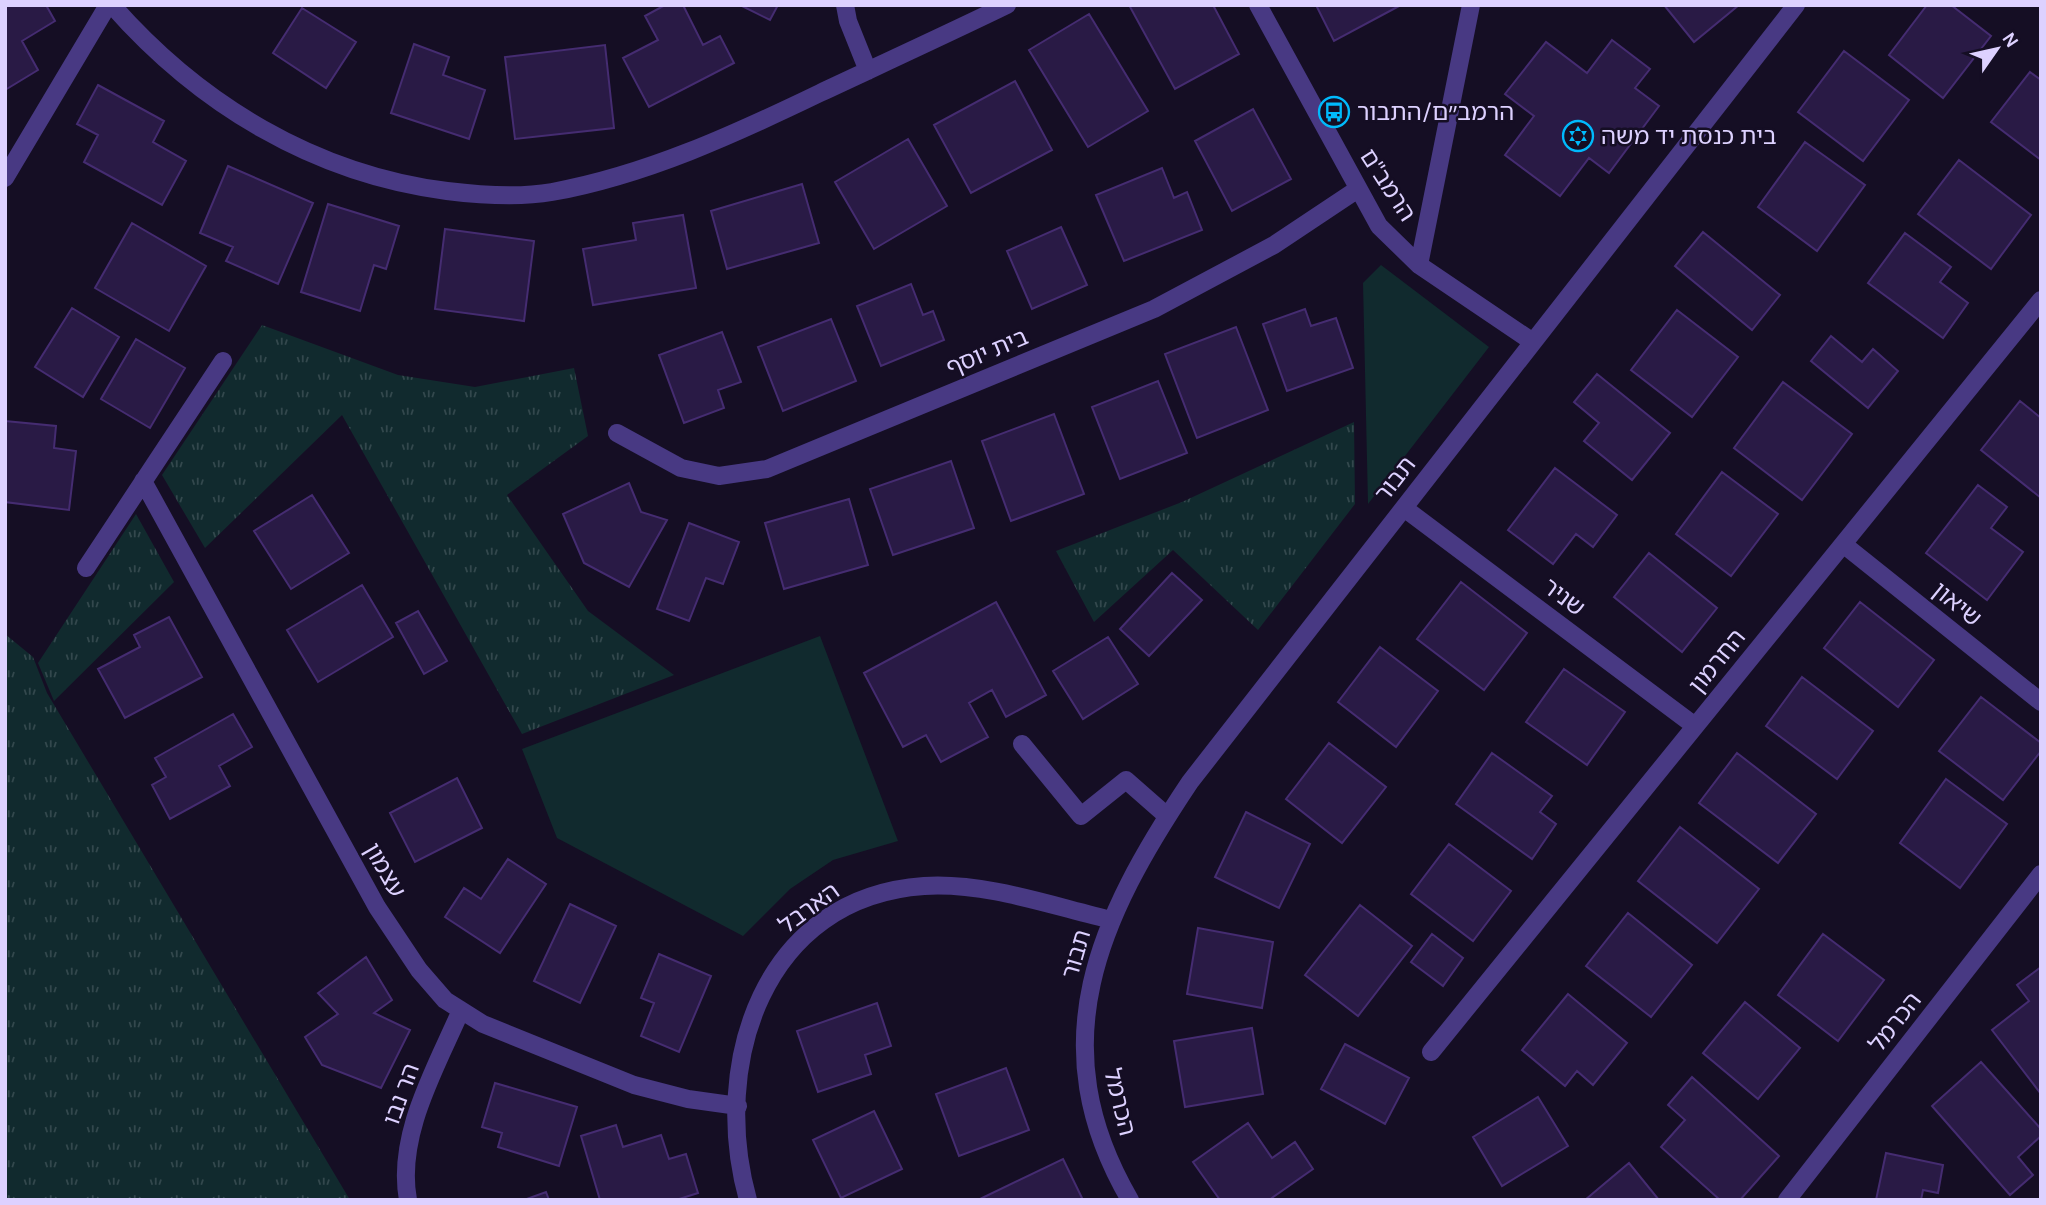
<svg xmlns="http://www.w3.org/2000/svg" width="2046" height="1205" font-family="Karla,'Noto Sans Hebrew',sans-serif">
  <style>
    .grass { fill: url(#grass-tufts) }
    .green { fill: #112a2e }
    .building { fill: #291a45; stroke: #452c71; stroke-width: 2 }
    .lines { fill: none; stroke-linecap: round; stroke-linejoin: round }
    .minor { stroke: #483983; stroke-width: 18 }
    .labels { text-anchor: middle; dominant-baseline: central; stroke-width: 5; stroke-linejoin: round; paint-order: stroke }
    .poi-label { font-size: 24px; fill: #ddd1ff; stroke: #150e24; text-anchor: start }
    .street-label { font-size: 24px; fill: #ddd1ff; stroke: #150e24 }
  </style>
  <defs>
    <pattern id="grass-tufts" width="24" height="20" patternUnits="userSpaceOnUse" patternTransform="scale(1.75)"><rect width="24" height="20" fill="#112a2e"/><path d="M3 7l-1-3M5 7V3M7 7l1-3M15 17l-1-3M17 17v-4M19 17l1-3" fill="none" stroke="#33484d"/></pattern>
  </defs>
  <rect width="100%" height="100%" fill="#150e24"/>
  <path class="grass" d="M262 325 398 375 475 387 574 368 588 436 507 495 588 611 674 675 522 734 342 415 205 548 162 475Z
    M1354 422 1355 504 1258 630 1173 550 1094 622 1056 551 1182 502Z
    M136 514 174 582 54 701 38 663Z
    M5 634 33 657 47 693 350 1200H5Z"/>
  <path class="green" d="M1381 265 1489 347 1368 504 1363 283Z
    M820 636 898 841 833 860 790 889 743 936 557 838 522 749Z"/>
  <path class="building" d="M5 5H46L55 21 22 41 38 70 5 90Z
    M665 5H683L703 45 720 36 734 63 649 107 623 58 658 40 645 16Z
    M740 5H778L770 20Z
    M1129 5H1213L1239 54 1175 89Z
    M1316 5H1401L1334 41Z
    M1664 5H1739L1694 42Z
    M1927 5H1951L1991 36 1943 98 1889 55Z
    M302 8 356 42 326 88 273 53Z
    M1089 14 1148 111 1088 147 1029 50Z
    M1612 40 1650 69 1635 88 1659 106 1609 173 1589 158 1560 196 1505 155 1534 116 1505 94 1546 42 1587 73Z
    M414 44 449 57 443 75 485 90 469 139 391 113Z
    M605 45 614 128 515 139 505 57Z
    M1844 51 1909 100 1863 161 1798 112Z
    M2030 72 2041 80V160L1991 122Z
    M1015 81 1052 150 971 193 934 125Z
    M98 85 164 121 153 142 186 161 162 205 84 162 98 135 77 124Z
    M1253 109 1291 179 1232 211 1195 141Z
    M908 139 947 206 874 249 835 182Z
    M1805 142 1865 185 1817 251 1758 207Z
    M1959 160 2031 215 1991 269 1918 214Z
    M228 166 313 203 278 284 226 261 233 247 200 233Z
    M1162 168 1174 198 1187 192 1202 230 1124 261 1096 195Z
    M802 184 819 243 727 269 711 211Z
    M328 204 399 226 386 269 374 265 360 311 301 292Z
    M683 215 696 288 593 305 583 249 636 240 633 223Z
    M132 223 206 266 169 331 95 288Z
    M1061 227 1087 285 1032 309 1007 251Z
    M445 229 534 241 524 321 435 309Z
    M1703 232 1780 295 1752 330 1675 266Z
    M1905 233 1951 267 1940 282 1968 303 1943 338 1868 283Z
    M911 284 923 315 933 311 944 340 881 366 857 306Z
    M72 308 119 337 83 397 35 367Z
    M1305 309 1311 326 1336 318 1353 368 1287 391 1263 324Z
    M1677 310 1738 357 1692 417 1631 370Z
    M831 319 856 381 783 411 758 347Z
    M1236 327 1268 410 1197 438 1165 354Z
    M722 332 741 382 718 390 724 408 684 423 659 355Z
    M1831 336 1862 362 1873 349 1898 371 1868 408 1811 361Z
    M136 339 185 368 150 428 101 399Z
    M1597 374 1670 433 1632 480 1584 441 1599 423 1574 402Z
    M1158 381 1187 453 1120 479 1092 407Z
    M1783 382 1852 434 1802 500 1734 448Z
    M2020 401 2041 418V498L1981 450Z
    M1054 414 1084 494 1011 521 982 441Z
    M5 421 56 426 54 448 76 451 69 510 5 502Z
    M951 461 974 528 893 555 870 489Z
    M1555 468 1617 515 1593 547 1576 534 1553 564 1508 530Z
    M1722 472 1778 514 1731 576 1676 534Z
    M629 483 641 512 667 520 629 587 584 563 563 514Z
    M1978 485 2007 507 1991 528 2023 552 1987 600 1926 553Z
    M312 495 349 553 291 589 254 531Z
    M849 499 868 565 784 589 765 523Z
    M689 523 739 542 723 584 706 578 689 621 657 609Z
    M1649 553 1717 608 1682 652 1614 597Z
    M1172 573 1202 600 1149 656 1120 629Z
    M1461 582 1527 633 1484 690 1417 639Z
    M362 585 393 637 318 682 287 630Z
    M996 602 1046 695 1006 717 992 690 969 703 988 737 941 762 926 735 903 747 864 673Z
    M1860 602 1934 660 1898 707 1824 648Z
    M418 611 447 661 424 674 396 623Z
    M169 617 202 677 125 718 98 669 140 647 134 635Z
    M1108 637 1138 684 1083 719 1053 671Z
    M1380 647 1438 691 1396 747 1338 702Z
    M1564 669 1625 712 1587 765 1526 722Z
    M1802 677 1873 731 1837 779 1766 726Z
    M1981 697 2041 743V751L2003 800 1939 751Z
    M233 714 252 747 219 766 230 786 170 819 152 785 166 777 155 758Z
    M1329 743 1386 787 1342 843 1286 799Z
    M1492 753 1552 796 1540 812 1556 824 1532 859 1456 804Z
    M1737 753 1816 814 1778 863 1699 803Z
    M457 778 482 828 415 862 390 813Z
    M1946 779 2007 824 1960 888 1900 843Z
    M1246 812 1310 844 1279 908 1215 877Z
    M1680 827 1759 889 1717 943 1638 881Z
    M1449 844 1511 891 1473 941 1411 894Z
    M508 859 546 884 500 953 445 917 464 888 481 899Z
    M570 904 616 926 580 1003 534 981Z
    M1360 905 1412 946 1358 1016 1305 975Z
    M1628 913 1692 965 1651 1017 1586 966Z
    M1198 928 1273 942 1262 1008 1187 994Z
    M1432 934 1463 958 1443 986 1411 962Z
    M1823 934 1884 980 1838 1041 1778 995Z
    M659 954 711 976 679 1052 641 1036 654 1003 641 998Z
    M366 957 392 1000 374 1013 410 1030 381 1088 322 1065 305 1037 338 1014 318 993Z
    M2041 967V1094L1992 1030 2029 1001 2017 985Z
    M1568 994 1627 1043 1593 1085 1577 1071 1565 1086 1522 1050Z
    M1745 1002 1800 1048 1758 1099 1703 1053Z
    M877 1003 891 1046 865 1055 871 1074 818 1092 797 1031Z
    M1252 1028 1263 1094 1185 1107 1174 1041Z
    M1345 1044 1409 1078 1385 1124 1321 1089Z
    M1981 1062 2041 1129V1136L2018 1157 2033 1175 2010 1195 1932 1106Z
    M1006 1068 1029 1130 959 1156 936 1094Z
    M1692 1077 1779 1156 1740 1200H1720L1661 1147 1685 1120 1668 1105Z
    M495 1083 577 1107 559 1166 498 1147 502 1133 482 1127Z
    M1538 1097 1568 1146 1502 1186 1473 1137Z
    M874 1111 902 1169 841 1198 813 1140Z
    M1248 1123 1272 1158 1295 1142 1313 1169 1269 1200H1220L1193 1162Z
    M616 1125 623 1147 661 1135 669 1159 686 1154 698 1193 676 1200H600L581 1136Z
    M1886 1153 1943 1165 1938 1193 1923 1190 1921 1200H1876Z
    M1063 1159 1083 1200 980 1199Z
    M1629 1163 1659 1200H1585Z
    M546 1192 549 1200H524Z"/>
  <g class="lines">
    <path class="minor" d="M112 5C199 104 314 174 447 191 480 195 518 198 552 192 646 175 735 134 820 93 882 64 945 35 1007 5
      M845 5 848 21 868 71
      M1258 5 1379 226 1419 265 1533 342
      M5 178 108 5
      M1419 265 1471 5
      M617 433 681 468 719 476 767 469 1154 309 1274 245 1358 189
      M143 481 377 907 419 970 445 1000 483 1024 634 1085 688 1099 738 1106
      M1404 508 1695 726
      M1843 544 2041 702
      M86 568 223 361
      M1022 744 1081 816 1126 780 1167 816
      M1431 1052 2041 300
      M408 1200C396 1135 436 1068 461 1010
      M748 1200C710 1064 763 897 924 886 986 882 1052 906 1112 920
      M1130 1200C1039 1044 1099 918 1190 782L1796 5
      M1787 1200 2041 874"/>
  </g>
  <defs>
    <g id="bus-ring" transform="scale(1.575)"><circle r="9.5" fill="#150e24" stroke="#00bafc" stroke-width="1.5"/><path d="M-5-6H5V4H4V6H2V4H-2V6H-4V4H-5ZM-3.5-4V0h7V-4ZM-3.5 1.2v1.5H-2V1.2ZM2 1.2v1.5H3.5V1.2Z" fill="#00bafc"/></g>
    <g id="synagogue-ring" transform="scale(1.575)"><circle r="9.5" fill="#150e24" stroke="#00bafc" stroke-width="1.5"/><path d="M0-6.5L5.6 3.2H-5.6ZM0 6.5L5.6-3.2H-5.6Z" fill="#00bafc"/></g>
  </defs>
  <g fill-rule="evenodd">
    <use href="#bus-ring" x="1334" y="112"/>
    <use href="#synagogue-ring" x="1578" y="136"/>
  </g>
  <g class="labels">
    <g class="poi-label">
      <text x="1357" y="112">הרמב״ם/התבור</text>
      <text x="1601" y="136">בית כנסת יד משה</text>
    </g>
    <g class="street-label">
      <text transform="translate(1388 185) rotate(57)">הרמב"ם</text>
      <text transform="translate(987 352) rotate(-23)">בית יוסף</text>
      <text transform="translate(1395 479) rotate(-52)">תבור</text>
      <text transform="translate(1564 597) rotate(37)">שניר</text>
      <text transform="translate(1957 604) rotate(39)">שיאון</text>
      <text transform="translate(1717 661) rotate(-51)">החרמון</text>
      <text transform="translate(385 870) rotate(60)">עצמון</text>
      <text transform="translate(809 908) rotate(-36)">הארבל</text>
      <text transform="translate(1076 954) rotate(-74)">תבור</text>
      <text transform="translate(1895 1022) rotate(-52)">הכרמל</text>
      <text transform="translate(401 1094) rotate(-70)">הר נבו</text>
      <text transform="translate(1120 1102) rotate(76)">הכרמל</text>
    </g>
  </g>
  <rect width="2046" height="1205" fill="none" stroke="#ddd1ff" stroke-width="14"/>
  <g transform="translate(1997 49) rotate(56)" stroke="#150e24" stroke-width="5" paint-order="stroke">
  <path d="M0-5L12 26L0 18L-12 26Z" fill="#ddd1ff"/>
  <text y="-10" font-size="19" font-weight="bold" text-anchor="middle" fill="#ddd1ff">N</text>
  </g>
</svg>
